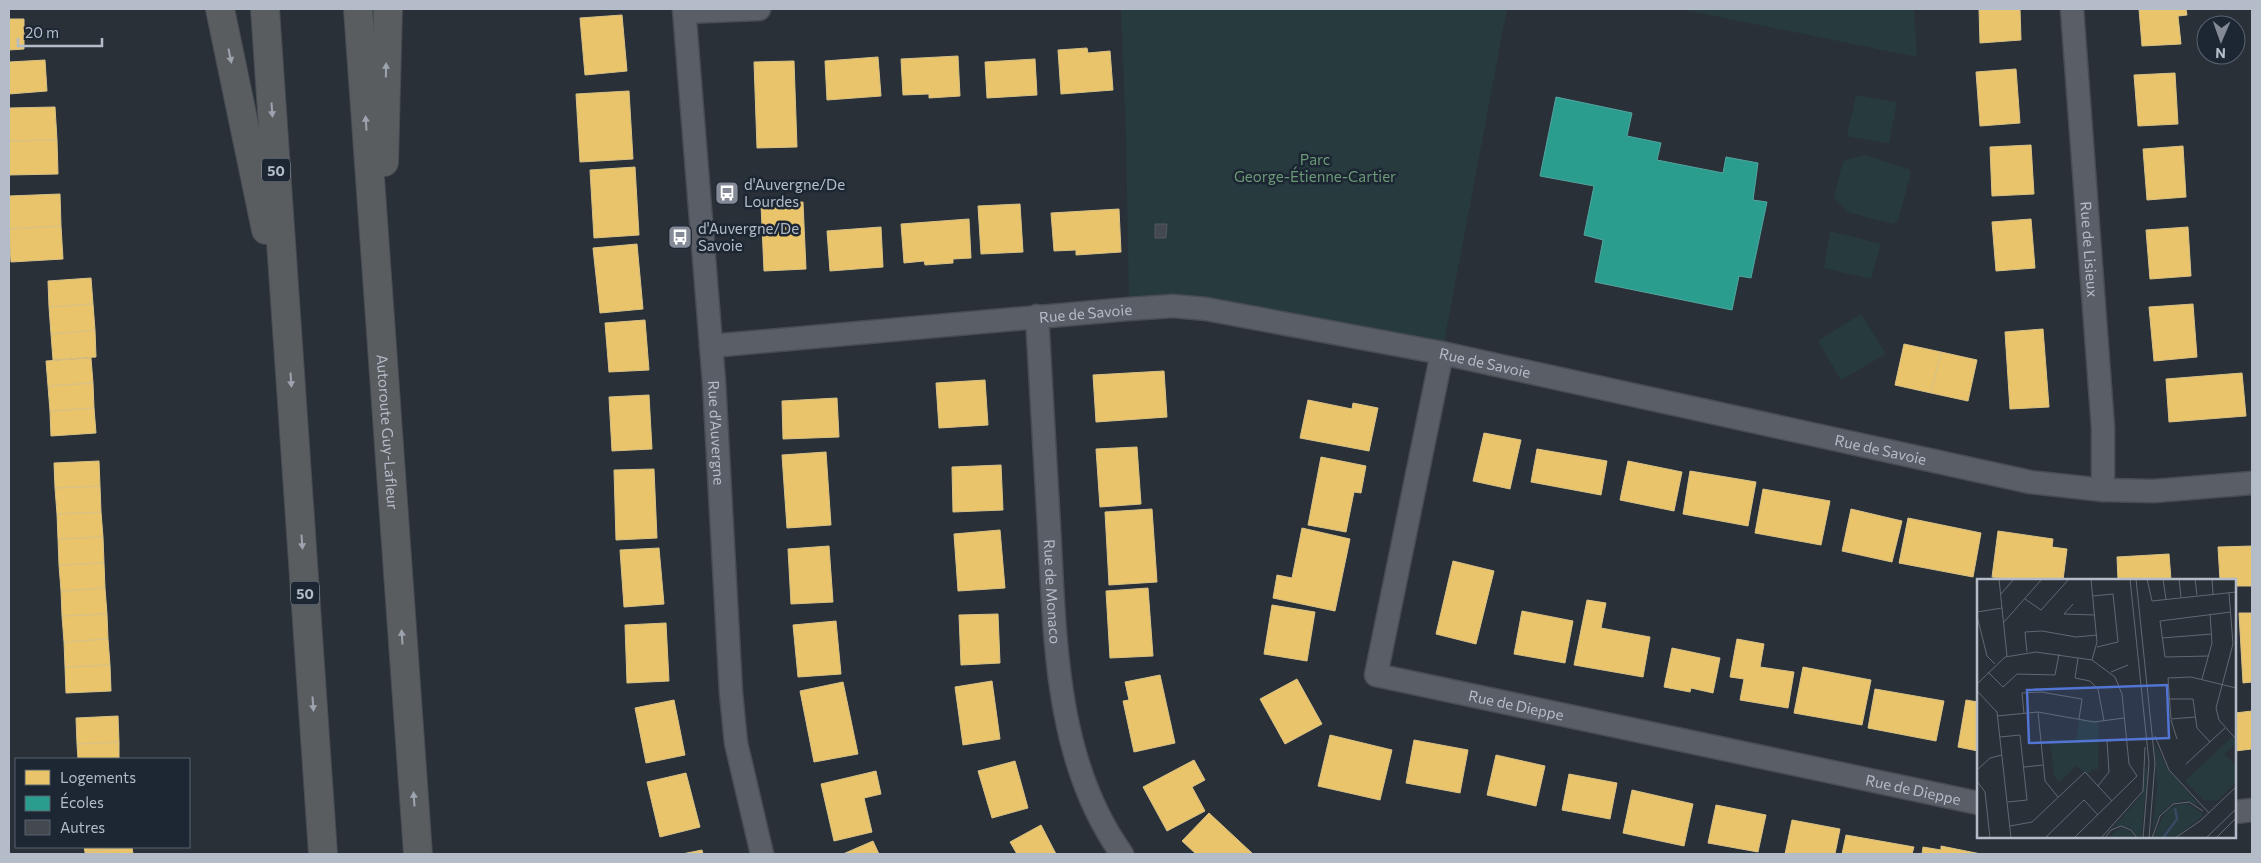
<svg xmlns="http://www.w3.org/2000/svg" width="2261" height="863" font-family="Commissioner,sans-serif">
  <style>
    .green { fill: #273a3e }
    .homes { fill: #e9c46a; stroke: #d9c286 }
    .schools { fill: #2a9d8f; stroke: #53a6a0 }
    .building { fill: #444950; stroke: #52575f }
    .lines { fill: none; stroke-linecap: round; stroke-linejoin: round }
    .minor-casing { stroke: #484c53; stroke-width: 25 }
    .motorway-casing { stroke: #474c53; stroke-width: 30 }
    .minor { stroke: #5a5e66; stroke-width: 22 }
    .motorway { stroke: #5a5d60; stroke-width: 28 }
    .oneway { fill: #9ea4af }
    .labels { text-anchor: middle; dominant-baseline: central; stroke-width: 5; stroke-linejoin: round; paint-order: stroke }
    .shield { fill: #1d2633; stroke: #878f9c; stroke-width: 1 }
    .shield-label { font-size: 14px; font-weight: bold; fill: #b4bcc9 }
    .park-label { font-size: 15px; fill: #6b9a76; stroke: #1d2633 }
    .poi-label { font-size: 15px; fill: #b4bcc9; stroke: #1d2633; text-anchor: start }
    .street-label { font-size: 15px; fill: #b4bcc9; stroke: #1d2633 }
    .inset-river { fill: none; stroke: #384963; stroke-width: 2.5 }
    .inset-road { fill: none; stroke: #616872; stroke-width: 1 }
    .view { fill: #5274d3; fill-opacity: 0.15; stroke: #5274d3; stroke-width: 2.5 }
    .inset-edge { fill: none; stroke: #b4bcc9; stroke-width: 2.5 }
  </style>
  <rect width="100%" height="100%" fill="#2a3038"/>
  <path class="green" d="M1121 9H1507L1442 353 1129 309 1126 134Z
    M1680 9H1914L1917 57Z
    M1856 95 1897 102 1889 143 1847 136Z
    M1865 155 1909 169 1911 173 1898 221 1892 224 1848 212 1834 198 1843 161Z
    M1830 231 1881 244 1871 279 1824 268Z
    M1861 314 1886 354 1841 380 1818 341Z"/>
  <path class="homes" d="M1979 9H2020L2021 40 1980 43Z
    M2139 9H2186L2187 15 2178 16 2181 44 2142 46Z
    M622 15 627 71 585 75 580 18Z
    M9 19H24V49L9 50Z
    M1087 48 1088 53 1110 51 1113 90 1061 94 1058 50Z
    M958 56 960 96 929 98V94L903 95 901 59Z
    M878 57 881 96 827 100 825 61Z
    M1035 59 1037 95 987 98 985 62Z
    M45 60 47 91 9 94V62Z
    M794 61 797 147 757 148 754 62Z
    M2016 69 2020 123 1980 126 1976 72Z
    M2175 73 2178 124 2138 126 2134 75Z
    M629 91 633 159 580 162 576 94Z
    M55 107 57 140 9 141V108Z
    M57 140 58 174 9 175V141Z
    M2031 145 2034 194 1992 196 1990 147Z
    M2183 146 2186 197 2147 200 2143 149Z
    M635 167 639 235 594 238 590 170Z
    M60 194 61 226 9 229V196Z
    M803 202 806 269 764 271 761 204Z
    M1020 204 1023 252 981 254 978 206Z
    M1119 209 1121 252 1076 255V250L1054 251 1051 213Z
    M969 219 971 258 953 259V263L925 265 924 261 904 263 901 224Z
    M2031 219 2035 268 1996 271 1992 222Z
    M61 226 63 259 11 262 9 229Z
    M881 227 883 267 830 271 827 231Z
    M2188 227 2191 276 2150 279 2146 230Z
    M637 244 643 309 600 313 593 248Z
    M91 278 93 304 49 307 48 281Z
    M93 304 95 330 51 334 49 307Z
    M2193 304 2197 357 2154 361 2149 307Z
    M645 320 649 370 609 372 605 323Z
    M2043 329 2049 407 2010 409 2005 332Z
    M95 330 96 357 53 360 51 334Z
    M1904 344 1941 352 1931 393 1895 385Z
    M1941 352 1977 360 1968 401 1931 393Z
    M91 358 93 383 48 386 46 361Z
    M1164 371 1167 417 1096 422 1093 375Z
    M2242 373 2246 416 2169 422 2166 379Z
    M985 380 988 425 939 428 936 383Z
    M93 383 94 408 50 411 48 386Z
    M649 395 652 449 612 451 609 397Z
    M837 398 839 437 783 439 782 401Z
    M1308 400 1352 409 1353 403 1378 408 1369 451 1300 438Z
    M94 408 96 433 51 436 50 411Z
    M1484 433 1521 440 1510 489 1473 481Z
    M1137 447 1141 504 1100 507 1096 449Z
    M1537 449 1607 461 1601 495 1531 482Z
    M826 452 831 525 787 528 782 455Z
    M1321 457 1366 466 1361 493 1354 492 1346 532 1308 525Z
    M99 461 100 486 55 488 54 463Z
    M1628 461 1682 472 1674 511 1620 500Z
    M1001 465 1003 510 953 512 952 467Z
    M654 469 657 538 616 540 614 470Z
    M1690 471 1756 482 1748 526 1683 514Z
    M100 486 101 512 57 514 55 488Z
    M1763 489 1830 501 1821 545 1755 533Z
    M1152 509 1157 582 1109 585 1105 512Z
    M1851 509 1902 521 1892 562 1842 551Z
    M101 512 103 537 58 539 57 514Z
    M1908 518 1981 533 1973 577 1899 563Z
    M1302 528 1350 539 1335 611 1273 598 1277 575 1292 578Z
    M1000 530 1005 588 958 591 954 534Z
    M1998 531 2053 539 2052 547 2067 549 2063 580H2015L1992 577Z
    M103 537 104 563 59 565 58 539Z
    M829 546 833 602 791 604 788 549Z
    M2252 546V586H2235V580H2220L2218 547Z
    M659 548 664 604 624 607 620 550Z
    M2169 554 2171 580H2118L2117 557Z
    M1453 561 1494 571 1476 644 1436 634Z
    M104 563 105 588 61 591 59 565Z
    M105 588 107 614 62 616 61 591Z
    M1148 588 1153 656 1110 658 1106 591Z
    M1587 600 1606 603 1601 628 1650 637 1643 677 1574 665Z
    M1272 605 1315 612 1307 661 1264 654Z
    M1522 611 1573 621 1565 663 1514 654Z
    M2239 613H2252V682L2243 683Z
    M107 614 108 639 64 642 62 616Z
    M998 614 1000 663 961 665 959 615Z
    M836 621 841 674 798 677 793 625Z
    M666 623 669 681 627 683 625 625Z
    M108 639 110 665 65 667 64 642Z
    M1737 639 1764 644 1760 667 1794 672 1788 708 1740 700 1744 679 1730 677Z
    M1672 648 1720 658 1713 693 1691 688 1690 692 1664 687Z
    M110 665 111 691 66 693 65 667Z
    M1803 667 1871 680 1862 725 1794 713Z
    M1160 675 1175 743 1134 752 1123 701 1129 700 1125 682Z
    M1297 679 1322 724 1285 744 1260 699Z
    M992 681 1000 739 963 745 955 687Z
    M843 682 858 754 814 762 800 691Z
    M1875 689 1944 701 1936 741 1868 728Z
    M674 700 685 755 646 763 635 708Z
    M1966 700 1978 702V751L1958 747Z
    M2252 711V749L2235 751V713Z
    M118 716 119 742 77 744 76 718Z
    M1330 735 1392 750 1380 800 1318 786Z
    M1414 740 1468 750 1460 793 1406 783Z
    M119 742V759H78L77 744Z
    M1496 755 1545 766 1536 806 1487 795Z
    M1194 760 1205 780 1192 787 1205 811 1167 831 1143 787Z
    M1015 761 1028 808 992 818 978 771Z
    M876 771 881 794 864 798 872 832 834 841 821 784Z
    M686 773 700 827 660 837 647 782Z
    M1569 774 1617 783 1610 819 1562 810Z
    M1632 790 1693 804 1684 846 1623 833Z
    M1716 805 1766 815 1758 852 1708 843Z
    M1209 813 1253 854H1196L1182 841Z
    M1792 820 1840 829 1835 854H1785Z
    M1041 825 1056 854H1017L1010 842Z
    M1846 835 1914 847 1912 854H1842Z
    M873 841 879 854H843Z
    M1941 846 1981 854H1922L1923 847 1941 850Z
    M84 847H130L85 852Z
    M132 847 133 854H85V852Z
    M702 850 703 854H682Z"/>
  <path class="schools" d="M1556 97 1632 113 1627 136 1661 143 1657 160 1723 173 1726 157 1758 163 1753 200 1767 202 1751 278 1739 276 1732 310 1595 282 1603 240 1584 235 1594 186 1540 176Z"/>
  <path class="building" d="M1155 224H1167L1166 238H1155Z"/>
  <g class="lines">
    <g class="minor-casing">
      <g id="minor">
        <path id="s1" d="M684 9 714 382 731 693 736 743 762 854"/>
        <path id="s2" d="M2072 9 2103 428V490"/>
        <path d="M685 12 759 9"/>
        <path id="s3" d="M1037 316C1041 386 1045 457 1049 527 1055 638 1055 761 1122 854"/>
        <path id="s4" d="M711 346 1129 309 1173 306 1206 309 1442 353 2030 482 2103 490 2154 491 2252 483"/>
        <path id="s5" d="M1442 353 1376 675 1978 803"/>
        <path d="M2235 812 2252 810"/>
      </g>
    </g>
    <g class="motorway-casing">
      <g id="motorway">
        <path d="M220 9 266 230"/>
        <path d="M265 9 323 854"/>
        <path id="s6" d="M358 9 418 854"/>
        <path d="M384 162 388 9"/>
      </g>
    </g>
    <use href="#minor" class="minor"/>
    <use href="#motorway" class="motorway"/>
  </g>
  <defs><path id="oneway-solid" d="M-6-.8H1V-3.2L6.5 0L1 3.2V.8H-6Z" transform="scale(1.25)"/></defs>
  <g class="oneway">
    <use href="#oneway-solid" transform="translate(230 56) rotate(78)"/>
    <use href="#oneway-solid" transform="translate(386 70) rotate(-89)"/>
    <use href="#oneway-solid" transform="translate(272 110) rotate(86)"/>
    <use href="#oneway-solid" transform="translate(366 123) rotate(-94)"/>
    <use href="#oneway-solid" transform="translate(291 380) rotate(86)"/>
    <use href="#oneway-solid" transform="translate(302 542) rotate(86)"/>
    <use href="#oneway-solid" transform="translate(402 637) rotate(-94)"/>
    <use href="#oneway-solid" transform="translate(313 704) rotate(86)"/>
    <use href="#oneway-solid" transform="translate(414 799) rotate(-94)"/>
  </g>
  <defs>
    <g id="bus-square" transform="scale(1.25)"><rect x="-9" y="-9" width="18" height="18" rx="4" fill="#848b96" stroke="#1d2633"/><path d="M-5-6H5V4H4V6H2V4H-2V6H-4V4H-5ZM-3.5-4V0h7V-4ZM-3.5 1.2v1.5H-2V1.2ZM2 1.2v1.5H3.5V1.2Z" fill="#fff"/></g>
  </defs>
  <g fill-rule="evenodd">
    <use href="#bus-square" x="727" y="193"/>
    <use href="#bus-square" x="680" y="237"/>
  </g>
  <g class="labels">
    <g class="shield">
      <rect x="262" y="158.5" width="28" height="23" rx="4"/>
      <rect x="291" y="581.5" width="28" height="23" rx="4"/>
    </g>
    <g class="shield-label">
      <text x="276" y="170">50</text>
      <text x="305" y="593">50</text>
    </g>
    <g class="park-label">
      <text x="1315" y="159">Parc<tspan x="1315" dy="17">George-Étienne-Cartier</tspan></text>
    </g>
    <g class="poi-label">
      <text x="744" y="184">d'Auvergne/De<tspan x="744" dy="17">Lourdes</tspan></text>
      <text x="698" y="228">d'Auvergne/De<tspan x="698" dy="17">Savoie</tspan></text>
    </g>
    <g class="street-label">
      <text stroke="none"><textPath href="#s2" startOffset="241">Rue de Lisieux</textPath></text>
      <text stroke="none"><textPath href="#s4" startOffset="376">Rue de Savoie</textPath></text>
      <text stroke="none"><textPath href="#s4" startOffset="781">Rue de Savoie</textPath></text>
      <text stroke="none"><textPath href="#s6" startOffset="424">Autoroute Guy-Lafleur</textPath></text>
      <text stroke="none"><textPath href="#s1" startOffset="425">Rue d'Auvergne</textPath></text>
      <text stroke="none"><textPath href="#s4" startOffset="1186">Rue de Savoie</textPath></text>
      <text stroke="none"><textPath href="#s3" startOffset="276">Rue de Monaco</textPath></text>
      <text stroke="none"><textPath href="#s5" startOffset="472">Rue de Dieppe</textPath></text>
      <text stroke="none"><textPath href="#s5" startOffset="878">Rue de Dieppe</textPath></text>
    </g>
  </g>
  <g transform="translate(1977 579)">
    <rect width="259" height="259" fill="#2a3038"/>
    <path d="M102 140 122 142 121 191 116 190 110 196 100 187 82 203 77 197 73 160 99 162ZM255 158 259 165 247 175 259 186V203L240 222 226 221 208 202ZM178 164 190 189 223 227 208 221 193 225 183 235 175 252 180 210ZM170 180V198L164 259H161L153 248 137 247 164 217ZM210 224 225 234V238L196 259H176L188 233 196 227ZM144 249 152 251 158 259H130Z" fill="#273a3e"/>
    <path class="inset-river" d="M186 259 200 240 198 229"/>
    <path class="inset-road" d="M22 0 30 77M114 0 120 63 115 81M153 0 172 184 166 259M159 0 178 184 172 259M170 0 175 22 259 13M186 0 189 20M202 0 204 18M218 0 220 16M235 0 236 15M252 14 256 65 239 129 242 141 259 160M24 15 37 0M116 17 136 15 141 63 120 68M48 20 64 31 92 0M96 25 87 35 118 36M0 33 25 29M0 37 10 77 18 85M27 43 65 0M185 59 235 55M50 73 48 53 65 52 99 58 120 56M232 77 188 78 183 42 254 33M101 79 98 99 113 102 121 110 127 142M11 93 26 108 40 95 78 96 82 75M134 93 151 86M225 100 235 64 233 35M0 105 28 78 59 73 115 81 138 98 145 115 152 185 160 197 97 259M0 112 20 133 34 259M192 120H216L220 149 233 163M61 133 68 202 81 218M47 135 45 114 64 113 105 120 102 140M20 137 61 133 117 143 147 139M218 138 194 140 191 99 214 98 259 109M194 141 200 160M0 142V163M178 157 192 191 232 234M23 158 43 156 50 221 31 223M209 185 248 149M47 188 66 186M0 191 13 179 25 176M0 202 8 213 13 259M121 207 132 193 130 162 150 160M33 247 55 243 108 193 135 222M68 259 107 221 121 236M124 259 166 212 168 168M128 259 134 251 144 247 154 251 160 259M175 259 183 237 196 225 212 223 226 232M198 259 223 242 259 208M229 259 259 230M239 259 259 239"/>
    <path class="view" d="M190 106 192 159 52 164 50 111Z"/>
    <rect width="259" height="259" class="inset-edge"/>
  </g>
  <rect width="2261" height="863" fill="none" stroke="#b4bcc9" stroke-width="20"/>
  <rect x="15" y="758" width="175" height="90" fill="#1d2633" stroke="#59626f"/>
  <rect x="25" y="770" width="25" height="15" fill="#e9c46a" stroke="#59626f"/>
  <text x="60" y="783" font-size="15" fill="#b4bcc9">Logements</text>
  <rect x="25" y="796" width="25" height="15" fill="#2a9d8f" stroke="#59626f"/>
  <text x="60" y="808" font-size="15" fill="#b4bcc9">Écoles</text>
  <rect x="25" y="820" width="25" height="15" fill="#444950" stroke="#59626f"/>
  <text x="60" y="833" font-size="15" fill="#b4bcc9">Autres</text>
  <g transform="translate(2221 40) rotate(182)"><circle r="24" fill="#1d2633" stroke="#59626f"/>
  <path d="M0-4L9 19L0 12L-9 19Z" fill="#848b96"/>
  <text y="-8" font-size="14" font-weight="bold" text-anchor="middle" fill="#b4bcc9">N</text>
  </g>
  <path d="M18 38v8h84v-8" fill="none" stroke="#b4bcc9" stroke-width="2.5"/>
  <text x="25" y="38" font-size="15" fill="#b4bcc9" stroke="#1d2633" stroke-width="4" paint-order="stroke">20 m</text>
</svg>
